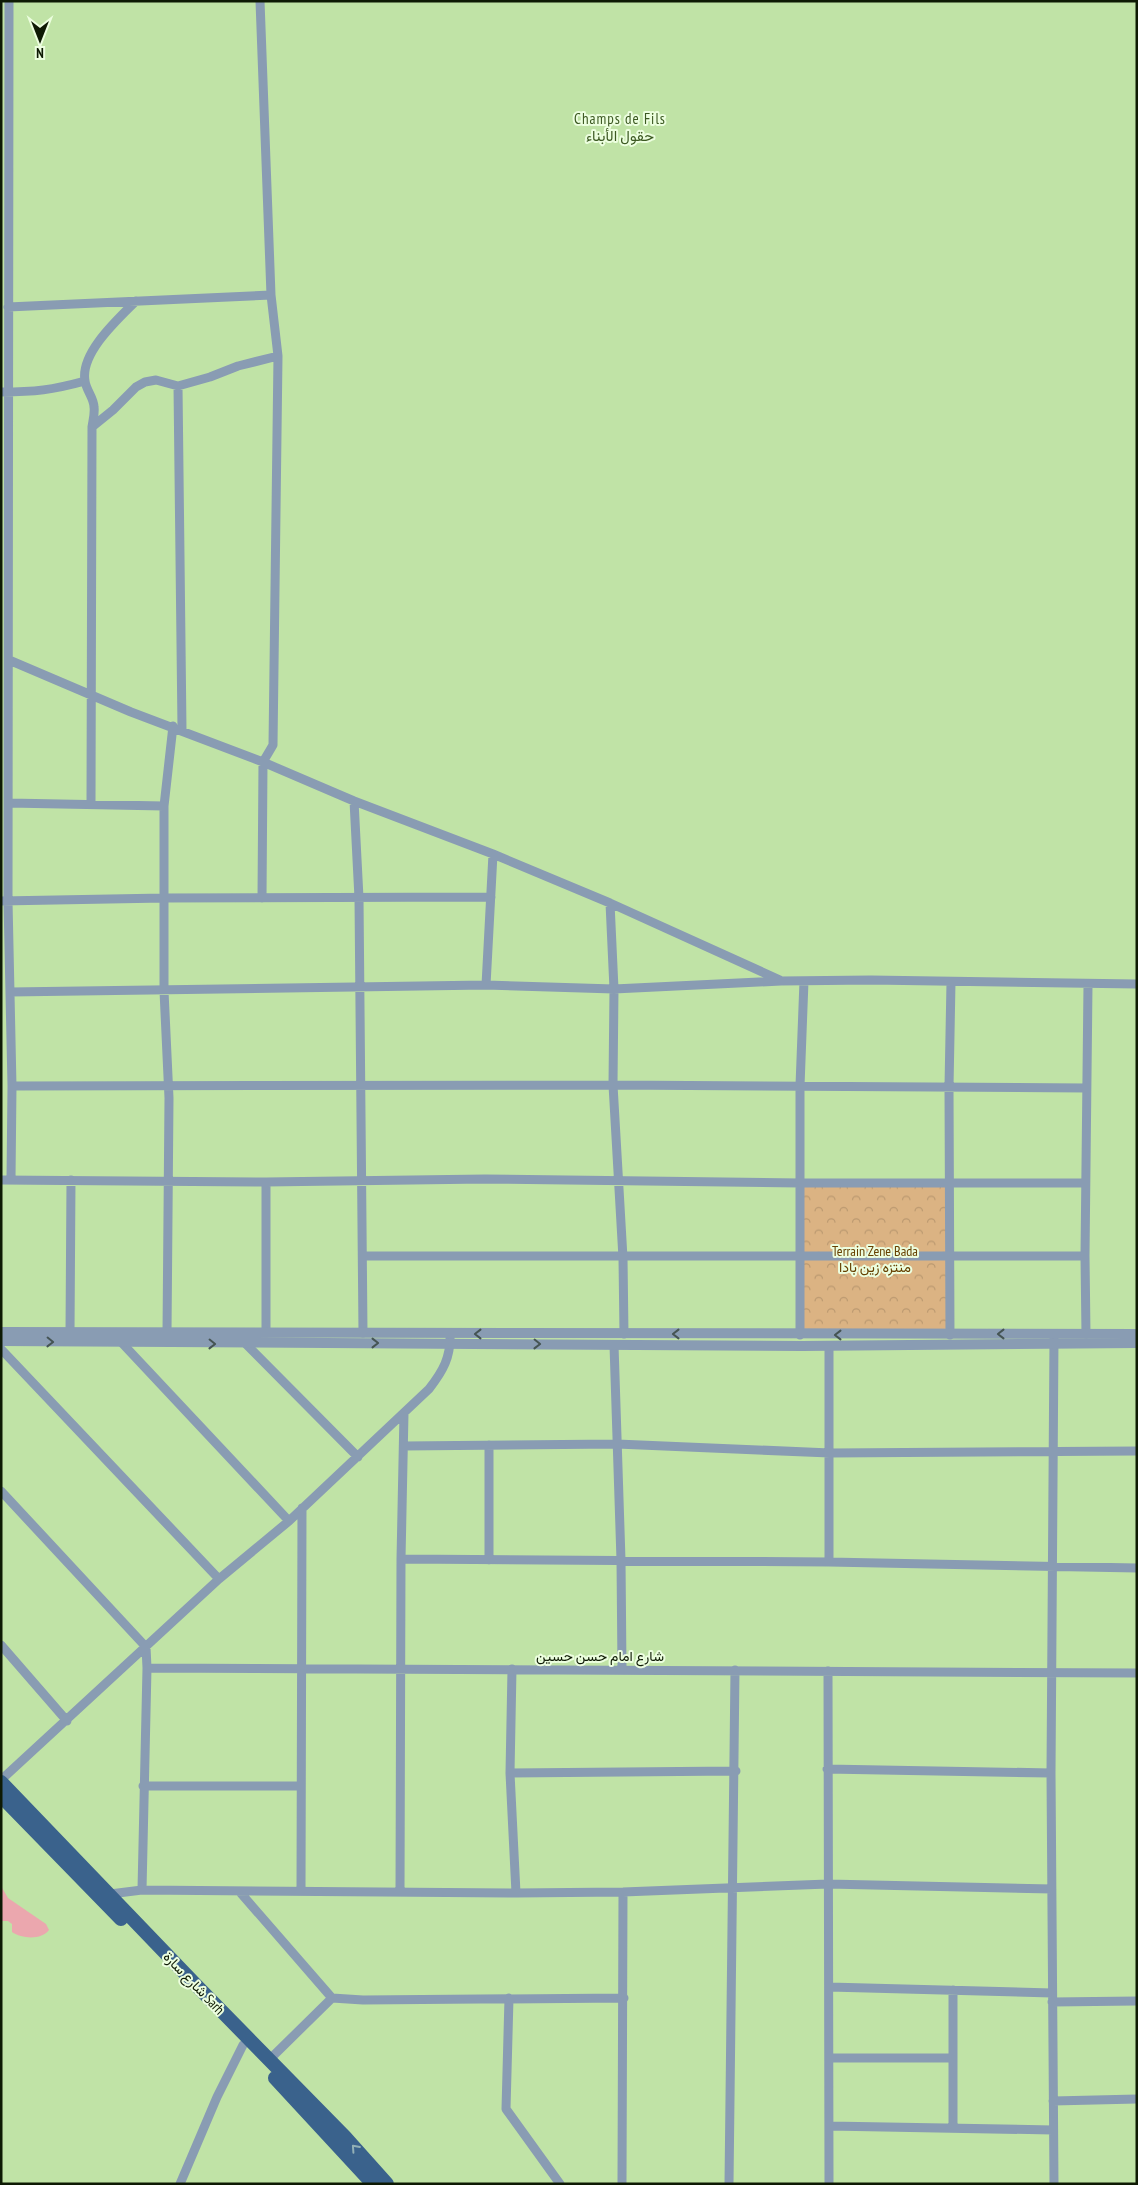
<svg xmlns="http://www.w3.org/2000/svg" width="1138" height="2185" font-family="'PT Sans Narrow',Vazirmatn,sans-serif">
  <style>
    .forest { fill: url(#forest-crowns) }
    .water { fill: #eba7ae }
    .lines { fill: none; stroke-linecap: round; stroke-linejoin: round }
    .minor { stroke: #899cb3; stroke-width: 9 }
    .tertiary { stroke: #899cb3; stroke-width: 10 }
    .trunk { stroke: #3a628c; stroke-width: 14 }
    .oneway { stroke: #455453 }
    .oneway2 { stroke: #93b0b6 }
    .labels { text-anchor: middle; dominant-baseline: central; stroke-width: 4; stroke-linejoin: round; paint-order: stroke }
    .park-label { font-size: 14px; fill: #664000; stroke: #ecfedf }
    .street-label { font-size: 14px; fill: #0e1a04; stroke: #ecfedf }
    .neighbourhood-label { font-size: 15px; letter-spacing: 1px; fill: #3b5821; stroke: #ecfedf }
  </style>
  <defs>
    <pattern id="forest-crowns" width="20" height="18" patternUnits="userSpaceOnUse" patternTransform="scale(1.25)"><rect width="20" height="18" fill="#dbb383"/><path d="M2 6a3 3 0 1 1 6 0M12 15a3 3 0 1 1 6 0" fill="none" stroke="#bb9970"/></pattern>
  </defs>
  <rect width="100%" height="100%" fill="#c0e3a6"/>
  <path class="forest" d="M949 1182 950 1335H800V1183Z"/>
  <path class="water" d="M1 1886 8 1898 46 1924 49 1930C42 1940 22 1939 12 1932V1924L8 1921H1Z"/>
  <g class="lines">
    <path class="minor" d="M9 1 8 901 12 1086 11 1179
      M260 1 271 295 278 356 273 745 263 762 262 898
      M8 307 271 295
      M178 386 182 729
      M1 392C35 392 52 390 85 381
      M92 427 113 410 136 387 145 382 156 380 178 386 210 377 238 366 278 356
      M9 660 131 712 263 762 354 801 493 854 610 903 780 980
      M354 801 359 898 363 1333
      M9 803 164 806
      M91 803 92 427C93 420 95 413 94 407 94 398 86 390 85 381 80 353 118 319 136 301
      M1 901 164 898 491 897
      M610 903 614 989 613 1085 623 1258 624 1334
      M486 985 493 854
      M10 992 486 985 614 989 781 981 871 980 1137 984
      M12 1086 613 1085 1086 1088
      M1 1180 266 1182 485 1179 800 1183H1085
      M266 1182V1333
      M363 1256H1085
      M70 1333 71 1180
      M167 1333 169 1098 164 991V806L173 726
      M1086 1334 1085 1256 1088 985
      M800 1335V1086L804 981
      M950 1335 949 1087 951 982
      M122 1343 289 1521
      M246 1344 358 1457
      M614 1345 621 1560 622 1669
      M829 1346V1562
      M1 1349 219 1579
      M489 1445V1560
      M404 1446 617 1444 830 1453 1137 1451
      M1 1491 146 1647 147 1668 142 1890
      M401 1559 829 1562 1137 1568
      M1 1645 67 1721
      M147 1668 1137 1673
      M512 1669 510 1773 516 1893
      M828 1671 829 2184
      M827 1769 1051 1773
      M510 1773 736 1771
      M1 1780 219 1579 289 1521 429 1389C443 1371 451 1357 450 1334
      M143 1786H301
      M239 1891 332 1998
      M301 1891 302 1508
      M400 1892 401 1559 404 1413
      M110 1894 142 1890 516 1893 623 1892 828 1884 1052 1889
      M829 1987 1052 1993
      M509 1998 506 2109 560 2184
      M1052 2002 1137 2001
      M829 2058H953
      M270 2059 332 1998 363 2000 624 1998
      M1053 2101 1137 2099
      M829 2126 1053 2130
      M953 2128V1990
      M180 2184 217 2097 243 2045
      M622 2184 623 1892
      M729 2184 735 1670
      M1054 2184 1051 1773 1054 1337"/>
    <path class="tertiary" d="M1 1332 1137 1334
      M1 1341 802 1346 1137 1343"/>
    <path class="trunk" d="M1 1782 197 1986 345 2137 387 2184
      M1 1796 121 1919
      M275 2078 373 2184"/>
  </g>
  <defs><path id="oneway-chevron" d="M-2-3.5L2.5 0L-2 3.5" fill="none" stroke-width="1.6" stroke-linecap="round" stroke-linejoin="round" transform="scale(1.25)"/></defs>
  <g class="oneway">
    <use href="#oneway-chevron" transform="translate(478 1334) rotate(180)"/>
    <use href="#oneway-chevron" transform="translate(676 1334) rotate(-180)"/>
    <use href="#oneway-chevron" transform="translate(1001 1334) rotate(180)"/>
    <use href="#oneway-chevron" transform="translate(838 1335) rotate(180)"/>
    <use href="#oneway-chevron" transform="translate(50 1342) rotate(1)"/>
    <use href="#oneway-chevron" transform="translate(375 1343)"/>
    <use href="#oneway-chevron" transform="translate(212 1344) rotate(1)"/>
    <use href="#oneway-chevron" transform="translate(537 1344) rotate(1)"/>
  </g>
  <use class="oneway2" href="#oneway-chevron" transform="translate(355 2148) rotate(-132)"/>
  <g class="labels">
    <g class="park-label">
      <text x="875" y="1251">Terrain Zene Bada<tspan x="875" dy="16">منتزه زين بادا</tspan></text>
    </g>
    <g class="street-label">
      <text x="600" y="1656">شارع امام حسن حسين</text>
      <text transform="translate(194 1983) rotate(46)">شارع سارة Sarh</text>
    </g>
    <g class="neighbourhood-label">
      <text x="620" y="118">Champs de Fils<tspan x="620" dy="17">حقول الأبناء</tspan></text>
    </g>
  </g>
  <rect width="1138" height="2185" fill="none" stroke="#0e1a04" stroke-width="5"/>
  <g transform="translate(40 40) rotate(180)" stroke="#ecfedf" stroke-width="4" paint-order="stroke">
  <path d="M0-4L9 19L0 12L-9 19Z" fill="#0e1a04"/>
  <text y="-8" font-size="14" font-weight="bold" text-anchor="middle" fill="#0e1a04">N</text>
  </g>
</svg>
